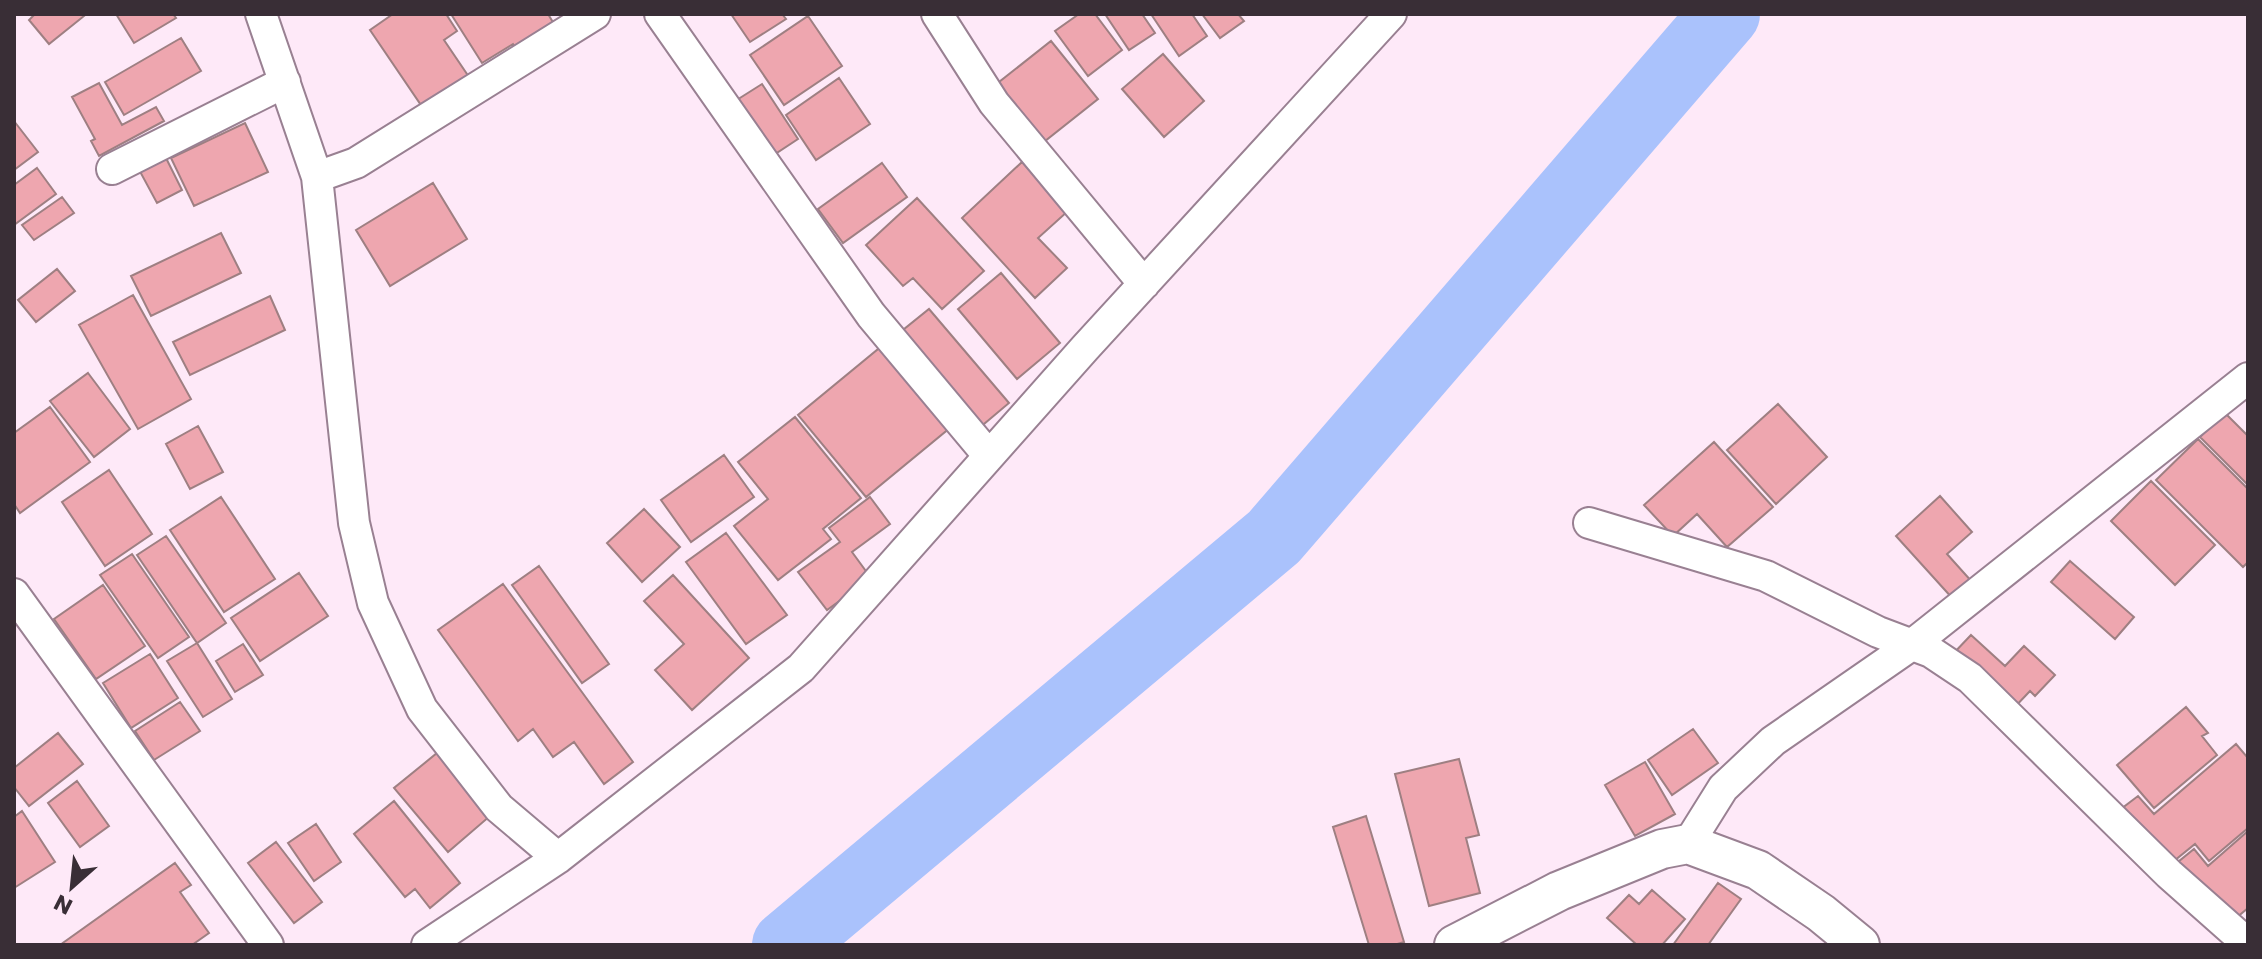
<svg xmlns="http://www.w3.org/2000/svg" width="2262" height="959" font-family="Poppins,sans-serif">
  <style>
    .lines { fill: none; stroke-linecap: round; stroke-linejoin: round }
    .river { stroke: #aac2fc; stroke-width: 70 }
    .building { fill: #eea6af; stroke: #9e7f82; stroke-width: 2 }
    .minor-casing { stroke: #998092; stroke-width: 34 }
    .tertiary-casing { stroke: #998092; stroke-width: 42 }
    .minor { stroke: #fff; stroke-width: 30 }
    .tertiary { stroke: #fff; stroke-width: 38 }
  </style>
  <rect width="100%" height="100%" fill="#fee9f8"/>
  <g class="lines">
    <path class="river" d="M787 945 1274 537 1725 14"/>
  </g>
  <path class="building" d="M35 14H82L84 16 49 44 29 20Z
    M116 14H173L176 18 134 43Z
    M393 14H446L457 31 444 40 469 77 423 108 370 30Z
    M451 14H548L557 29 519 53 513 44 482 63Z
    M731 14H782L786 19 750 42Z
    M1079 14H1095L1122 50 1088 76 1055 31Z
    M1105 14H1142L1155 33 1129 50Z
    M1151 14H1192L1207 36 1179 56Z
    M1202 14H1238L1244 21 1220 38Z
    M808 16 842 66 784 105 750 55Z
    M181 38 201 71 124 115 105 82Z
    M1051 41 1098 99 1040 145 994 86Z
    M1163 54 1204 101 1164 137 1122 89Z
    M839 78 870 124 816 160 786 115Z
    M99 83 122 125 156 107 164 121 99 156 91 141 95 139 72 97Z
    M762 84 798 139 769 158 732 103Z
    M14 121 38 152 14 170Z
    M245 123 268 172 194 206 171 158Z
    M163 152 182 190 157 203 137 166Z
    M1022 162 1068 211 1038 238 1067 268 1035 298 962 218Z
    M882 163 907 197 843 243 818 209Z
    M37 168 56 194 14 225V185Z
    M433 183 467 239 390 286 356 230Z
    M62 197 74 213 34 240 22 225Z
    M917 198 984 271 942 309 913 278 903 286 866 245Z
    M221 233 241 273 151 316 131 276Z
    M57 269 75 291 36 322 18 300Z
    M1001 273 1060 343 1017 379 958 309Z
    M133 295 191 399 138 429 79 325Z
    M270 296 285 330 190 375 173 342Z
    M929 309 1009 403 978 429 898 334Z
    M883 345 951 427 866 497 798 415Z
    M88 373 130 429 94 457 50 401Z
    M1778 404 1827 457 1776 504 1727 450Z
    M50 407 90 462 20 513 14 504V433Z
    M2225 413 2248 436V485L2200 437Z
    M795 417 861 498 823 529 831 539 778 580 734 526 768 499 738 462Z
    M198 426 223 472 190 489 166 444Z
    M2198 439 2248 489V562L2243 567 2156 480Z
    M1714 442 1773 507 1727 547 1697 514 1673 536 1644 505Z
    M724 455 754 497 691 542 661 500Z
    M109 470 152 534 105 566 62 502Z
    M2151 481 2215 545 2175 585 2111 521Z
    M1940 496 1972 532 1947 554 1973 583 1954 600 1896 536Z
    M221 497 275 579 224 612 170 530Z
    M870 497 890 524 852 552 871 578 827 610 798 572 840 542 829 528Z
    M644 509 680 547 642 582 607 543Z
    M726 533 787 615 746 644 686 562Z
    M166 536 226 623 197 643 137 555Z
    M132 554 189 637 158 658 100 575Z
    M2070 561 2134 617 2115 639 2051 582Z
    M539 566 609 664 582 683 512 585Z
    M299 573 328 616 260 661 231 618Z
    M673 575 749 658 692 710 655 670 684 644 644 601Z
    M503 584 633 762 604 784 574 742 553 757 533 729 518 741 438 630Z
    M103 585 145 646 96 679 54 619Z
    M1971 635 2005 666 2024 646 2055 675 2035 696 2030 691 2011 711 1951 656Z
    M197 643 232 699 203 717 167 661Z
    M243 644 263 675 235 692 216 661Z
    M150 654 178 698 131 728 103 683Z
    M180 702 200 731 154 760 135 731Z
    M2186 707 2208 733 2202 736 2217 755 2154 808 2117 765Z
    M1693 729 1718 763 1672 795 1648 760Z
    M58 733 83 764 29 806 14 787V768Z
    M2236 744 2248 758V828L2209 861 2195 844 2169 865 2121 809 2138 796 2154 814Z
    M437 753 490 816 448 852 394 788Z
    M1459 759 1479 835 1466 838 1480 893 1429 906 1395 774Z
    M1645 762 1675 814 1635 836 1605 785Z
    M77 781 109 826 80 847 48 803Z
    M394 801 460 883 430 908 415 889 405 897 354 834Z
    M22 811 55 862 14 888V817Z
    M1366 816 1404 942 1394 945H1369L1333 827Z
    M316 824 341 862 314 881 288 843Z
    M2248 831V908L2230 923 2178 862 2194 849 2208 866Z
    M276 842 322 902 294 923 248 863Z
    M175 863 191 885 180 892 209 933 192 945H60Z
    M1718 883 1741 899 1708 945H1673Z
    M1652 890 1685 919 1662 945H1637L1607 918 1629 895 1639 904Z"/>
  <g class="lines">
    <g class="minor-casing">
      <path id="minor" d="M261 14 317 177 354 523 373 603 422 709 499 808 558 858
        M660 14 871 315 989 456
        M937 14 994 103 1144 284
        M112 169 285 82
        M317 177 356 163 595 14
        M1589 523 1766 576 1878 632 1931 652 1970 678 2169 874 2248 944
        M14 594 268 945
        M1688 844 1723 788 1773 741 1913 644 2248 378
        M427 945 558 858 801 668 1085 348 1391 14"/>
    </g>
    <g class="tertiary-casing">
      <path id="tertiary" d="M1454 945 1559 891 1662 849 1688 844 1758 870 1821 913 1860 945"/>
    </g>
    <use href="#minor" class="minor"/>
    <use href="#tertiary" class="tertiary"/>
  </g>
  <rect width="2262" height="959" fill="none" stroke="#392e36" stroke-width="32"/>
  <g transform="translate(72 887) rotate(207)" stroke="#fee9f8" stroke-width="6" paint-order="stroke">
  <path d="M0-6L14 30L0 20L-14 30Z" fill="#392e36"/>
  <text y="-12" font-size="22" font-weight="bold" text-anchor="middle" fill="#392e36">N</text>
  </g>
</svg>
